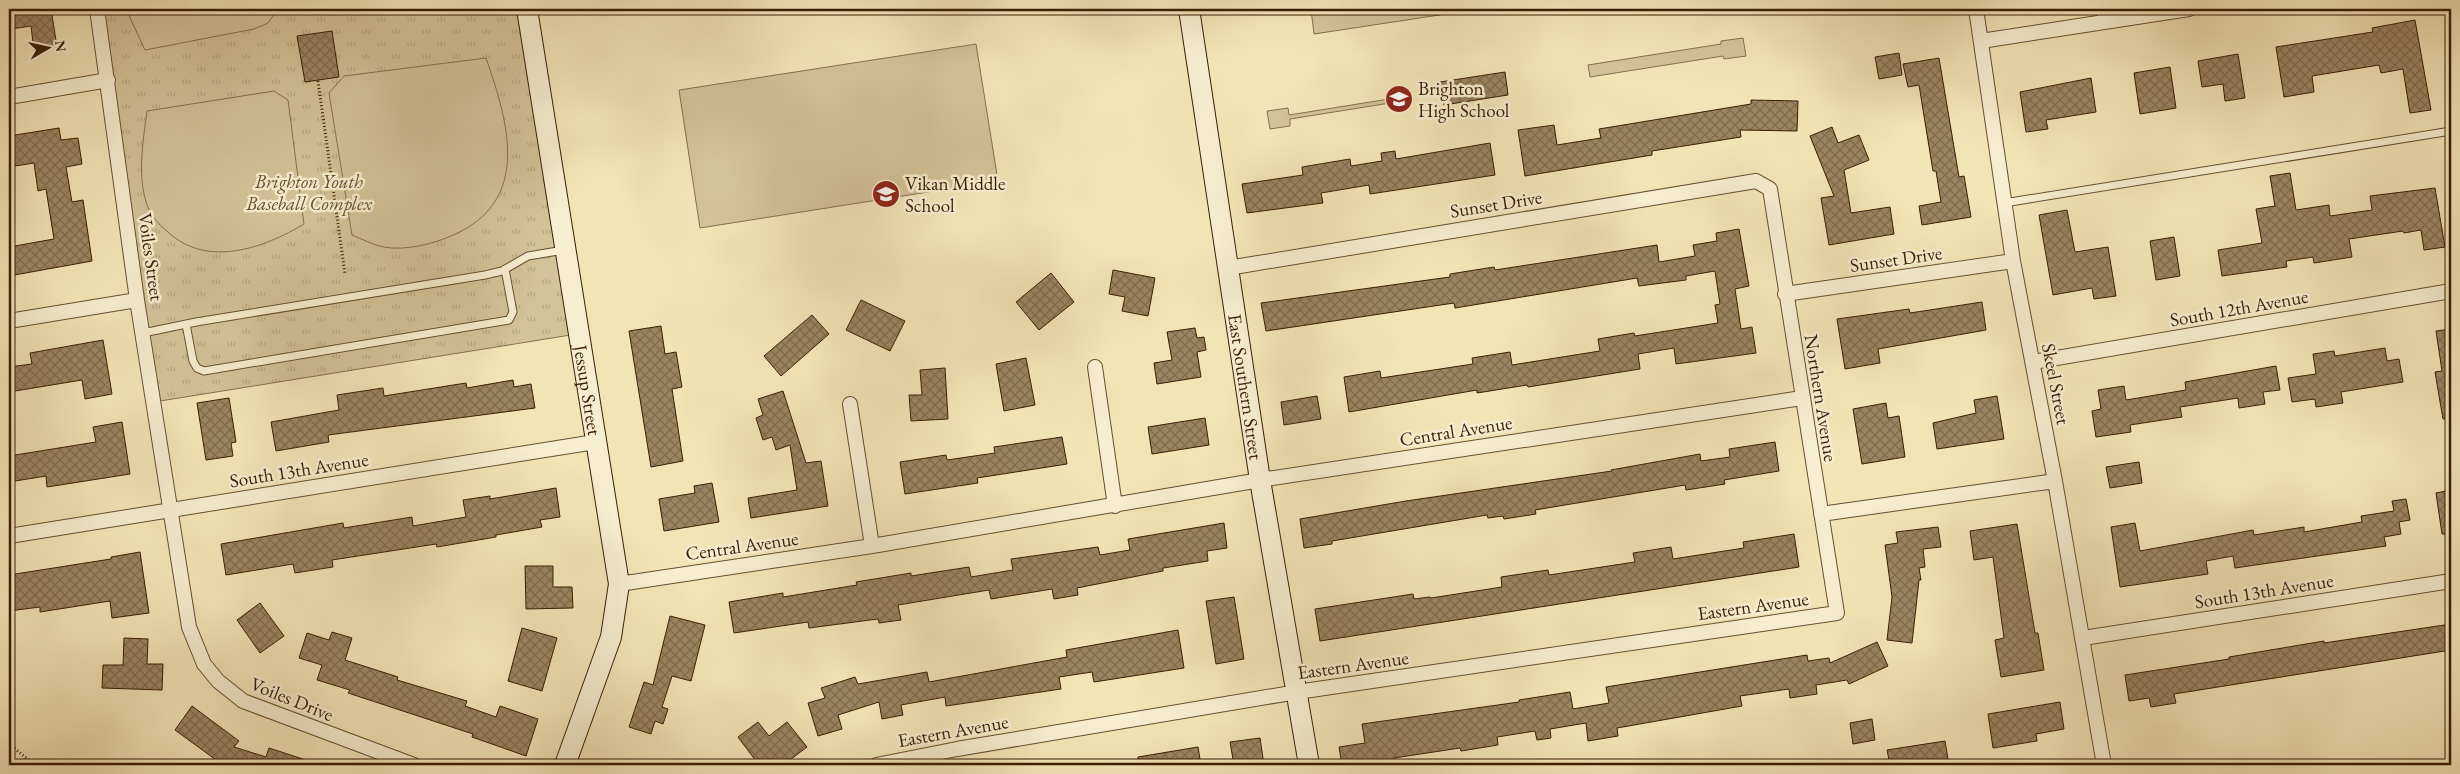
<svg xmlns="http://www.w3.org/2000/svg" width="2460" height="774" font-family="'EB Garamond',serif">
  <style>
    .grass { fill: url(#grass-tufts); stroke: #88704e }
    .garden { fill: #d4c298; stroke: #88704e }
    .building { fill: url(#building-cross-hatch); stroke: #3b1d05 }
    .lines { fill: none; stroke-linecap: round; stroke-linejoin: round }
    .lane-casing { stroke: #694f31; stroke-width: 9 }
    .street-casing { stroke: #694f31; stroke-width: 16 }
    .secondary-casing { stroke: #3b1d05; stroke-width: 22 }
    .path { stroke: #3b1d05; stroke-width: 3; stroke-dasharray: 1 2.5; stroke-linecap: butt }
    .lane { stroke: #f7edd0; stroke-width: 7 }
    .street { stroke: #f7edd0; stroke-width: 14 }
    .secondary { stroke: #f7edd0; stroke-width: 20 }
    .labels { text-anchor: middle; dominant-baseline: central; stroke-width: 5; stroke-linejoin: round; paint-order: stroke }
    .poi-label { font-size: 19px; fill: #3b1d05; stroke: #f7edd0; text-anchor: start }
    .park-label { font-size: 19px; font-style: italic; fill: #694f31; stroke: #f7edd0 }
    .street-label { font-size: 19px; fill: #3b1d05; stroke: #f7edd0 }
  </style>
  <defs>
    <pattern id="grass-tufts" width="24" height="20" patternUnits="userSpaceOnUse" patternTransform="scale(1.25)"><rect width="24" height="20" fill="#d4c298"/><path d="M3 7l-1-3M5 7V3M7 7l1-3M15 17l-1-3M17 17v-4M19 17l1-3" fill="none" stroke="#b7a682"/></pattern>
    <pattern id="building-cross-hatch" width="8" height="8" patternUnits="userSpaceOnUse" patternTransform="scale(1.25)"><rect width="8" height="8" fill="#9b8461"/><path d="M0 0l8 8M0 8l8-8" fill="none" stroke="#806b4e"/></pattern>
  </defs>
  <rect width="100%" height="100%" fill="#f3e4b6"/>
  <filter id="stains"><feTurbulence type="fractalNoise" baseFrequency=".004" numOctaves="4"/><feColorMatrix values="0 0 0 0 .2 0 0 0 0 .09 0 0 0 0 .02 0 0 0 .5 -.17"/></filter>
  <radialGradient id="worn" r=".72"><stop offset=".6" stop-color="#630" stop-opacity="0"/><stop offset="1" stop-color="#630" stop-opacity=".3"/></radialGradient>
  <path class="grass" d="M97 9H527L577 334 154 402Z"/>
  <path class="garden" d="M126 9H278L268 23 254 29 145 50Z
    M325 9H388L332 15Z
    M1311 9H1479L1314 34Z
    M1743 38 1746 56 1724 59 1723 56 1590 77 1588 65 1721 44V41Z
    M976 44 998 181 700 228 679 90Z
    M486 58C509 124 532 202 451 236 433 244 404 251 384 247 373 245 362 239 352 235L329 93 344 76Z
    M274 91 288 100 304 224C264 248 208 268 169 233 161 226 154 220 149 210 136 179 143 143 147 111Z
    M1408 96 1409 100 1290 119V126L1270 129 1267 111 1288 108 1289 115Z"/>
  <path class="building" d="M9 9H51L57 47 34 51 31 26 11 29Z
    M2415 20 2431 110 2410 113 2403 69 2381 73 2379 65 2312 76 2314 92 2284 97 2276 47 2373 32 2372 28Z
    M332 31 339 77 305 82 297 36Z
    M1899 53 1902 75 1879 79 1875 57Z
    M2238 54 2245 98 2225 101 2223 84 2202 87 2198 61Z
    M1939 58 1959 177 1964 176 1971 217 1922 225 1919 206 1941 202 1936 171H1933L1919 85 1908 87 1903 64Z
    M2170 67 2176 108 2140 114 2134 73Z
    M1505 72 1508 95 1444 105 1440 82Z
    M2091 78 2096 112 2046 120 2048 129 2026 132 2020 92Z
    M1751 100 1798 101 1797 131 1740 130 1741 137 1652 151V155L1525 176 1518 130 1554 125 1557 145 1601 138 1599 129 1751 104Z
    M1832 127 1838 143 1859 135 1869 160 1844 170 1851 213 1890 207 1894 234 1829 245 1821 198 1834 196 1810 136Z
    M59 128 61 140 78 138 82 164 66 167 72 202 83 200 92 261 9 276V247L54 239 46 189 38 191 34 163 9 167V136Z
    M1490 143 1495 175 1370 194 1369 185 1321 193 1323 203 1247 213 1242 184 1303 175 1302 167 1350 159 1351 166 1382 161 1381 153 1395 151 1396 159Z
    M2290 173 2296 210 2329 205 2330 216 2372 210 2370 196 2435 188 2445 247 2424 250 2421 230 2404 233 2403 231 2349 239 2352 257 2314 263 2313 257 2286 261 2287 267 2222 276 2218 250 2262 243 2256 209 2275 206 2270 176Z
    M2067 210 2075 252 2108 247 2116 296 2094 299 2092 288 2053 295 2039 215Z
    M1739 229 1749 286 1735 289 1741 329 1752 327 1756 353 1676 364 1674 348 1638 354 1640 369 1528 387 1527 385 1477 393V390L1349 412 1344 377 1380 371 1381 378 1473 364 1472 358 1510 352 1512 365 1600 351 1598 339 1634 333 1635 336 1718 323 1715 305 1720 304 1715 271 1686 276V280L1639 286 1637 278 1455 308 1454 303 1266 331 1261 303 1450 277V274L1494 267 1495 270 1657 245 1659 262 1695 256 1693 245 1717 241 1716 233Z
    M2174 237 2180 276 2156 280 2150 241Z
    M1113 270 1155 278 1148 316 1122 311 1125 297 1109 294Z
    M1051 273 1074 302 1039 330 1016 302Z
    M861 300 905 321 890 351 846 330Z
    M1982 302 1986 330 1878 349 1880 363 1845 369 1837 319 1909 309 1910 313Z
    M812 315 829 334 781 376 764 356Z
    M661 326 665 354 676 352 682 387 672 389 683 461 651 467 629 331Z
    M1195 328 1197 338 1204 337 1206 350 1197 352 1201 377 1157 384 1154 363 1172 360 1167 332Z
    M2451 329V418L2443 419 2435 372 2442 371 2436 331Z
    M103 340 112 394 85 399 82 380 9 392V367L32 364 30 353Z
    M2385 348 2387 361 2399 359 2403 382 2341 392 2343 403 2316 407 2315 399 2292 402 2288 378 2316 374 2313 354 2334 351 2335 356Z
    M1026 358 1035 405 1004 411 996 364Z
    M2276 366 2280 390 2263 392 2265 404 2239 408 2238 398 2180 407 2182 417 2130 425 2131 432 2096 437 2092 411 2101 409 2098 390 2124 386 2126 400 2186 390 2185 382Z
    M945 368 948 419 911 421 909 395H922L920 370Z
    M513 380 514 387 531 384 535 408 328 435 329 442 276 451 271 422 339 410 337 395 383 388 384 396 466 383 467 388Z
    M783 391 806 463 821 461 828 506 751 518 748 498 797 490 790 445 776 450 772 437 763 440 756 418 763 415 758 399Z
    M1317 396 1321 419 1284 425 1281 402Z
    M1997 396 2004 439 1937 449 1933 423 1976 413 1974 400Z
    M229 398 236 442 231 443 233 456 206 460 197 403Z
    M1886 403 1888 418 1899 416 1905 457 1862 464 1853 409Z
    M1205 418 1209 445 1152 454 1148 427Z
    M122 422 130 474 47 487 46 476 9 482V456L96 442 93 427Z
    M1062 437 1067 464 977 478 978 483 905 494 900 462 946 455 947 460 995 453 994 447Z
    M1775 442 1779 471 1724 480 1725 484 1686 490 1685 485 1535 510 1536 514 1504 519 1503 516 1488 518 1487 515 1332 541V544L1304 548 1300 519 1406 501 1612 471 1611 470 1700 454 1701 461 1730 457 1729 449Z
    M2139 462 2142 483 2110 488 2106 467Z
    M712 483 719 522 664 531 659 499 695 493 694 486Z
    M556 488 560 517 540 520 542 527 496 535V537L437 547 436 544 332 560 333 567 295 573 293 564 226 575 221 544 343 523 344 528 412 517 413 526 466 517 463 500 490 496V499Z
    M2451 490V534H2442L2436 493Z
    M2406 499 2410 520 2399 522 2401 534 2384 537 2386 546 2235 568 2233 556 2206 561 2208 574 2120 587 2111 527 2135 523 2140 551 2253 530 2254 535 2304 527V532L2362 522 2361 516 2394 511 2392 501Z
    M1224 523 1227 548 1207 551 1208 561 1163 568V571L1077 588 1078 595 1054 599 1052 589 991 599 989 590 898 605 901 620 879 623 878 619 809 628 808 622 734 633 729 602 783 593V597L857 585 856 582 911 573V576L969 567 971 577 1013 570 1011 559 1098 547 1100 555 1130 550 1128 539Z
    M2017 524 2035 633H2038L2044 670 2001 677 1995 640 2004 638 1993 557 1974 560 1970 531Z
    M1938 527 1941 547 1923 549 1925 567 1919 568 1921 580H1919L1912 643 1887 640 1892 597 1885 545 1898 543 1896 532Z
    M1794 534 1799 567 1320 641 1315 609 1413 594 1414 599 1430 597 1431 598 1502 587 1501 577 1548 570 1549 575 1635 562 1633 553 1671 547 1673 559 1744 548 1743 542Z
    M140 552 149 613 112 618 110 601 40 612V607L9 611V575L111 559V557Z
    M525 566H553V587H572L573 608 526 609Z
    M1234 597 1244 659 1216 664 1206 601Z
    M260 603 284 636 260 653 237 620Z
    M670 616 705 625 691 681 672 676 662 707 668 709 663 724 655 721 651 734 629 727 644 682 653 685Z
    M2451 624V650L2174 694 2176 703 2151 707 2149 698 2129 701 2125 675 2229 659V657L2324 641V643Z
    M522 628 557 638 542 691 508 681Z
    M1178 630 1184 668 1094 682 1092 672 1059 677 1061 689 946 706 945 697 901 705 903 715 882 719 879 702 838 715 842 729 818 736 808 703 825 698 821 688 855 677 858 684 927 672 929 682 1067 657 1066 650Z
    M332 632 352 638 345 660 398 677 397 680 467 701 465 706 496 717 500 706 538 719 526 756 472 737 473 734 348 693 350 690 317 680 322 665 299 658 307 633 329 640Z
    M124 638 148 639 147 664H163L162 690 102 688 103 665H123Z
    M1877 642 1888 666 1849 684 1847 680 1816 685 1817 694 1790 698 1789 689 1740 696 1742 706 1617 728 1618 736 1588 741 1586 723 1550 729 1551 738 1537 740 1535 731 1497 737 1498 745 1461 751 1460 748 1394 758 1395 763 1378 765H1342L1339 747 1365 743 1362 724 1519 702V700L1570 692 1573 709 1609 703 1606 687 1807 655 1808 661 1829 658 1830 663Z
    M2060 702 2064 729 2036 734 2037 741 1993 748 1988 714Z
    M192 706 239 741 234 747 266 757 269 748 312 762V765H223L175 730Z
    M1872 719 1875 740 1853 744 1850 723Z
    M758 722 769 736 787 722 807 747 783 765H759L738 737Z
    M1260 738 1264 765H1234L1230 742Z
    M1945 741 1949 765H1890L1887 750Z
    M1198 747 1201 765H1138V757Z"/>
  <g class="lines">
    <g class="lane-casing">
      <path id="lane" d="M2100 9 2102 22
        M2004 203 2451 131
        M186 324 193 361 197 368 204 371 509 320 513 312 505 269
        M143 333 196 322 485 275 502 271 528 256 564 250"/>
    </g>
    <g class="street-casing">
      <path id="street" d="M97 9 137 300 189 627 204 664 218 681 243 701 414 765
        M1976 9 2013 261 2055 481 2104 765
        M1981 41 2189 9
        M9 97 108 80
        M1785 294 2013 261
        M9 321 137 300
        M2033 362 2451 291
        M1095 367 1115 506
        M850 404 872 546
        M1821 514 2055 481
        M9 536 595 442
        M619 584 872 546 1260 480 1802 398
        M2083 638 2451 581
        M876 765 957 749 1297 692 1837 613 1770 189 1756 181 1228 268"/>
    </g>
    <g class="secondary-casing">
      <g id="secondary">
        <path id="s1" d="M527 9 619 584 611 637 565 765"/>
        <path id="s2" d="M1189 9 1260 480 1309 765"/>
      </g>
    </g>
    <path class="path" d="M318 81 345 274
      M9 744 35 765"/>
    <use href="#lane" class="lane"/>
    <use href="#street" class="street"/>
    <use href="#secondary" class="secondary"/>
  </g>
  <defs>
    <g id="school-disc" transform="scale(1.4375)"><circle r="9.5" fill="#8f2418" stroke="#f7edd0"/><path d="M0-5L7-2L0 1L-7-2ZM-4 1L0 2.5L4 1V4Q0 6-4 4Z" fill="#fff"/></g>
  </defs>
  <g fill-rule="evenodd">
    <use href="#school-disc" x="1399" y="99"/>
    <use href="#school-disc" x="886" y="194"/>
  </g>
  <g class="labels">
    <g class="poi-label">
      <text x="1418" y="88">Brighton<tspan x="1418" dy="22">High School</tspan></text>
      <text x="905" y="183">Vikan Middle<tspan x="905" dy="22">School</tspan></text>
    </g>
    <g class="park-label">
      <text x="309" y="181">Brighton Youth<tspan x="309" dy="22">Baseball Complex</tspan></text>
    </g>
    <g class="street-label">
      <text transform="translate(1496 204) rotate(-9)">Sunset Drive</text>
      <text transform="translate(151 257) rotate(82)">Voiles Street</text>
      <text transform="translate(1896 259) rotate(-8)">Sunset Drive</text>
      <text transform="translate(2239 308) rotate(-10)">South 12th Avenue</text>
      <text transform="translate(2056 384) rotate(79)">Skeel Street</text>
      <text stroke="none"><textPath href="#s2" startOffset="382">East Southern Street</textPath></text>
      <text stroke="none"><textPath href="#s1" startOffset="386">Jessup Street</textPath></text>
      <text transform="translate(1821 398) rotate(81)">Northern Avenue</text>
      <text transform="translate(1456 431) rotate(-9)">Central Avenue</text>
      <text transform="translate(299 470) rotate(-9)">South 13th Avenue</text>
      <text transform="translate(742 546) rotate(-8)">Central Avenue</text>
      <text transform="translate(2264 591) rotate(-9)">South 13th Avenue</text>
      <text transform="translate(1753 606) rotate(-8)">Eastern Avenue</text>
      <text transform="translate(1353 665) rotate(-8)">Eastern Avenue</text>
      <text transform="translate(292 699) rotate(22)">Voiles Drive</text>
      <text transform="translate(953 731) rotate(-10)">Eastern Avenue</text>
    </g>
  </g>
  <rect width="2460" height="774" fill="none" stroke="#f3e4b6" stroke-width="30"/>
  <rect x="10" y="10" width="2440" height="754" fill="none" stroke="#3b1d05" stroke-width="2.5"/>
  <rect x="15" y="15" width="2430" height="744" fill="none" stroke="#3b1d05"/>
  <g transform="translate(48 48) rotate(81)" stroke="#f7edd0" stroke-width="4" paint-order="stroke">
  <path d="M0-4L9 19L0 12L-9 19Z" fill="#3b1d05"/>
  <text y="-8" font-size="14" font-weight="bold" text-anchor="middle" fill="#3b1d05">N</text>
  </g>
  <rect width="100%" height="100%" filter="url(#stains)"/>
  <rect width="100%" height="100%" fill="url(#worn)"/>
</svg>
